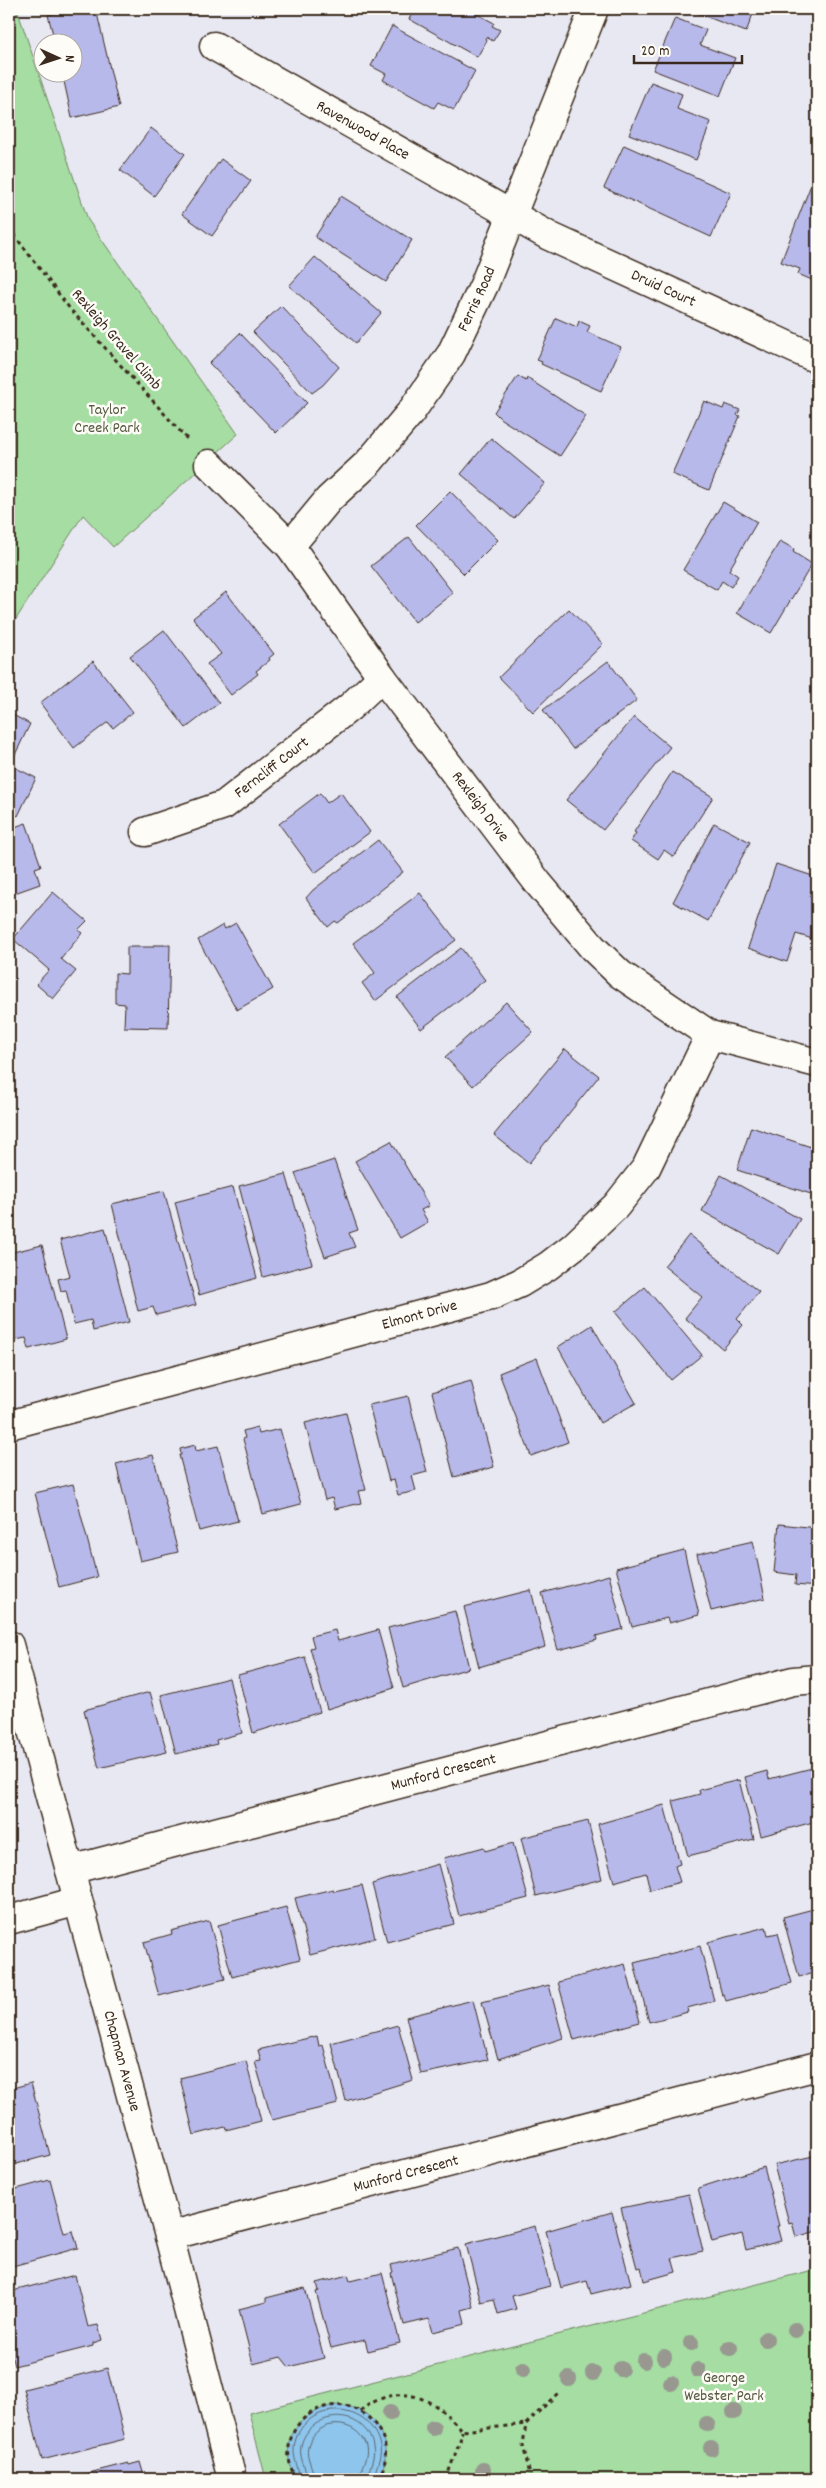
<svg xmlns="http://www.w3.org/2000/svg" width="826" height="2488" font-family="Dekko,sans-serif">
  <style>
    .green { fill: #a5dda2; stroke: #708460 }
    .water { fill: #8dc5ec; stroke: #6c879a }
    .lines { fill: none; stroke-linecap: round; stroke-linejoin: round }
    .shore { stroke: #5c6870; stroke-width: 1 }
    .building { fill: #b8b9eb; stroke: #3b2a1e }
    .minor-casing { stroke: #3b2a1e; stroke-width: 31 }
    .path { stroke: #3b2a1e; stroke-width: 3; stroke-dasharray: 4 4; stroke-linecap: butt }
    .minor { stroke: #fdfcf7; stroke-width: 28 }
    .tree { fill: #989890 }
    .labels { text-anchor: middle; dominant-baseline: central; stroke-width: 5; stroke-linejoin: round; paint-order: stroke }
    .street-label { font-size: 16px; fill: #3b2a1e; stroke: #fdfcf7 }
    .park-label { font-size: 16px; fill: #56573f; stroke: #fdfcf7 }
  </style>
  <rect width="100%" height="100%" fill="#e8e8f3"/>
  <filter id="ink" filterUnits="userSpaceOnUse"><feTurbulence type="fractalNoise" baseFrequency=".02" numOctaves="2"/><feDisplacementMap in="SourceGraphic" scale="10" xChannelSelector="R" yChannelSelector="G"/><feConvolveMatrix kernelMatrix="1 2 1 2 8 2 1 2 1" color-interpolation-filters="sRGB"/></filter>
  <g filter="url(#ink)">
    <path class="green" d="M9 9H17L88 220 238 434 113 547 83 515 9 630Z
      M817 2269V2479H266L249 2413Z"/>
    <path class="water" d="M336 2405C346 2406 354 2407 363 2412 385 2426 392 2458 378 2479H296C276 2443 298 2411 336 2405Z"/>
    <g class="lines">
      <path class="shore" d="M300 2479C299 2466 291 2457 295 2442 306 2400 367 2401 379 2442 384 2456 375 2466 374 2479
        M307 2479C306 2466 297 2456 302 2442 314 2408 366 2409 373 2446 376 2459 368 2467 368 2479
        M314 2479C314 2467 305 2459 308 2446 316 2417 358 2418 366 2446 369 2458 360 2467 360 2479"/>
    </g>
    <path class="building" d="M76 9H96L119 107 72 118 62 72H72V42H55L48 15Z
      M415 9H468L494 23 492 26 500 30 493 41 486 37 485 39 487 40 477 57 409 19Z
      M687 9H755L746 32Z
      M675 18 706 30 700 45 735 58 720 96 653 70Z
      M392 26 475 71 454 110 438 102 434 108 383 80 386 74 371 66Z
      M651 82 682 94 677 109 711 122 696 160 629 134Z
      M151 128 185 154 154 196 120 170Z
      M624 145 731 193 711 237 604 188Z
      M221 159 251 181 212 236 182 214Z
      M810 187 817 190V275L814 274 812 280 798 274 800 269 781 262Z
      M341 196 412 240 386 282 315 237Z
      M315 257 381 313 356 343 289 286Z
      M281 306 339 367 323 385 312 393 253 332Z
      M556 318 577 327 579 321 590 326 587 332 621 347 601 391 541 364 542 362 537 360Z
      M240 333 307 403 276 433 209 363Z
      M518 376 526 381 527 378 586 416 560 456 501 419 494 412Z
      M704 401 723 409 725 404 740 410 737 415 740 416 709 490 672 474Z
      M491 438 545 483 514 519 461 474Z
      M450 491 498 540 464 574 416 525Z
      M723 502 757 522 729 570 738 576 731 587 722 581 717 590 683 570Z
      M409 537 453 593 415 622 371 566Z
      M780 541 794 549 793 552 812 564 771 633 737 613Z
      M226 592 274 654 269 658 270 660 256 671 258 674 231 695 207 664 221 654 193 618Z
      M569 609 603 644 533 712 499 677Z
      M164 630 219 703 186 728 130 656Z
      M93 661 133 712 113 728 108 722 74 748 40 703Z
      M608 661 637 700 573 749 543 710Z
      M9 713 30 724 10 765 36 778 18 816 9 811Z
      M634 717 670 747 603 830 566 800Z
      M672 772 713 797 674 857 664 850 658 859 631 841 636 833 634 832Z
      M320 793 327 803 341 793 370 832 315 873 279 824Z
      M26 823 41 866 35 868 40 884 9 895V829Z
      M714 823 750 842 708 921 673 902Z
      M378 840 403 872 338 923 335 921 328 927 306 898 313 890Z
      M776 864 816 877 810 896 817 898V927L813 939 796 934 787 962 748 948Z
      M53 892 87 921 78 930 82 933 61 959 76 971 53 999 36 984 49 970 13 939Z
      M420 893 456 940 375 1001 362 983 375 973 353 943Z
      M236 923 273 989 237 1010 198 940 223 925 225 929Z
      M153 945H170L168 1028 124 1027 125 1004 115 1003V973L127 974V947H153Z
      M461 948 485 980 421 1029 397 997Z
      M506 1002 533 1032 473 1086 445 1057Z
      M565 1049 599 1076 529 1163 494 1135Z
      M751 1127 817 1149V1196L737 1170Z
      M391 1141 429 1206 421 1210 428 1222 400 1238 355 1161Z
      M334 1160 358 1230 349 1233 355 1247 325 1257 295 1173Z
      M286 1174 312 1264 263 1277 239 1186Z
      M721 1175 800 1219 779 1254 702 1211Z
      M233 1187 257 1278 199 1295 175 1202Z
      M164 1191 196 1305 156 1315 153 1307 138 1311 112 1204Z
      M105 1228 129 1322 93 1331 91 1320 74 1324 66 1290 61 1291 58 1279 70 1276 60 1240Z
      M689 1235 759 1292 737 1319 743 1325 723 1349 685 1318 702 1297 664 1266Z
      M42 1245 66 1339 29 1349 26 1338 10 1341 9 1335V1253Z
      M645 1287 702 1355 671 1380 615 1312Z
      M592 1325 636 1403 600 1423 558 1347Z
      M537 1358 568 1442 531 1456 499 1373Z
      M471 1381 494 1467 454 1477 432 1392Z
      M408 1396 427 1472 412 1476 416 1491 398 1495 394 1480 389 1481 369 1405Z
      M346 1413 366 1490 358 1491 361 1503 335 1509 332 1498 325 1500 305 1423Z
      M257 1427 259 1434 280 1429 301 1504 263 1514 243 1439 245 1438 243 1431Z
      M195 1445 196 1451 218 1446 238 1521 199 1531 179 1455H181L180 1449Z
      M153 1455 178 1552 140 1561 116 1464Z
      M73 1484 97 1577 59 1587 35 1493Z
      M779 1524 817 1528V1587L795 1585 796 1575 774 1572Z
      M753 1541 765 1598 711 1611 697 1554Z
      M684 1550 699 1615 669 1623 667 1618 632 1627 616 1568Z
      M609 1575 623 1629 596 1636 597 1640 558 1650 542 1593Z
      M531 1590 545 1647 479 1667 464 1607Z
      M455 1611 469 1668 403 1688 388 1628Z
      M335 1630 338 1641 378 1630 394 1688 327 1709 310 1648 314 1647 311 1636Z
      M305 1657 320 1712 253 1733 238 1675Z
      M229 1678 242 1733 216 1740 217 1744 176 1754 161 1695Z
      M150 1692 167 1752 99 1768 84 1710Z
      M816 1767 817 1821 761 1836 745 1777 767 1771 769 1779Z
      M739 1780 754 1839 688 1856 673 1801 700 1794 699 1790Z
      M664 1805 680 1864 675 1866 680 1882 650 1890 646 1873 614 1882 598 1824Z
      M588 1821 602 1879 536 1896 521 1838Z
      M513 1843 528 1898 459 1916 444 1858 484 1847 485 1851Z
      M438 1864 454 1924 387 1942 372 1884Z
      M362 1885 375 1938 310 1955 295 1898 333 1889 334 1891Z
      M286 1907 300 1959 232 1977 218 1925Z
      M817 1908V1972L799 1977 783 1917Z
      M209 1921 225 1979 159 1996 144 1942 172 1934 171 1931Z
      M766 1927 768 1935 778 1933 792 1983 726 2001 724 1994 722 1995 708 1942Z
      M700 1946 714 2001 687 2008 688 2012 649 2022 634 1963Z
      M625 1964 640 2022 574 2040 558 1982Z
      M549 1985 563 2038 498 2059 482 2002Z
      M473 2000 488 2060 421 2074 406 2017Z
      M398 2025 413 2080 346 2101 331 2043Z
      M317 2036 319 2046 323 2045 338 2104 272 2120 255 2062 261 2061 258 2050Z
      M246 2061 261 2121 226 2130 225 2127 194 2135 180 2078Z
      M31 2083 50 2155 9 2166V2089Z
      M813 2156 814 2158H817V2231L796 2237 792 2222 789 2223 774 2165Z
      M764 2167 779 2226H777L781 2241 746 2250 742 2234 712 2242 698 2188Z
      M50 2180 64 2233 73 2231 78 2248 9 2267V2191Z
      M689 2194 703 2251 672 2258 676 2272 644 2281 641 2267 637 2268 621 2208Z
      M612 2212 631 2284 591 2294 587 2281 561 2288 546 2231Z
      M535 2226 550 2286 512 2296 516 2309 498 2314 494 2299 481 2302 466 2244Z
      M458 2248 473 2307 462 2310 465 2324 433 2332 429 2319 404 2325 391 2273 393 2272 391 2265Z
      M382 2273 400 2343 368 2351 365 2340 331 2348 316 2292 319 2291 317 2283 348 2275 350 2281Z
      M75 2275 88 2327 98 2325 102 2340 93 2343V2346L14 2366 9 2347V2292Z
      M305 2288 324 2358 289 2367 281 2357 253 2364 239 2309 266 2302V2298Z
      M107 2368 125 2439 42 2460 24 2389Z
      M140 2462 145 2479H65L128 2463 129 2465Z"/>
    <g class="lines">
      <g class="minor-casing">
        <g id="minor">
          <path id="s1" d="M214 46 549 236 817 359"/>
          <path id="s2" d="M209 464 290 546 382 677 538 883 593 948 620 974 710 1035 817 1063"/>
          <path id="s3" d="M290 546 329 499 368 463 411 412 451 354 484 285 594 9"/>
          <path id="s4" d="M145 832 224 805 350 707 382 677"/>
          <path id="s5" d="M9 1425 491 1296 520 1283 548 1266 574 1246 616 1206 646 1168 710 1035"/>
          <path id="s6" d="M9 1645 169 2236 232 2479"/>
          <path id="s7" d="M70 1870 793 1681 817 1679"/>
          <path d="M9 1920 78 1901"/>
          <path id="s8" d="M169 2236 817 2066"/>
        </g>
      </g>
      <path class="path" d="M9 228 70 309 188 440
        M360 2411C398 2381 433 2395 462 2431L526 2424
        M296 2479C263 2419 350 2372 382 2436 388 2449 386 2467 378 2479
        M446 2479 460 2441 462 2431
        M531 2479 523 2445 526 2424 558 2393"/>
      <use href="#minor" class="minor"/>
    </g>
    <g class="tree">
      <circle cx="795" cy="2330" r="8"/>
      <circle cx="766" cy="2339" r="8"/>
      <circle cx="691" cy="2343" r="8"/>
      <circle cx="730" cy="2348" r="8"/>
      <circle cx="664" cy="2357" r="8"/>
      <circle cx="644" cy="2361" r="8"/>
      <circle cx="523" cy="2369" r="8"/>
      <circle cx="621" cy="2369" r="8"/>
      <circle cx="698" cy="2370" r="8"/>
      <circle cx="593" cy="2373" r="8"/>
      <circle cx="569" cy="2379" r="8"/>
      <circle cx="671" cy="2383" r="8"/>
      <circle cx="734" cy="2412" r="8"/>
      <circle cx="390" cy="2413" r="8"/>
      <circle cx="707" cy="2424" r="8"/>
      <circle cx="433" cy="2428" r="8"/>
      <circle cx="711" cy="2448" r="8"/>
      <circle cx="483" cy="2470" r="8"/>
    </g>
  </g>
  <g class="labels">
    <g class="street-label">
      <text stroke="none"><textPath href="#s1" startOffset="171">Ravenwood Place</textPath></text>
      <text stroke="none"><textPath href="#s1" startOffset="511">Druid Court</textPath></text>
      <text stroke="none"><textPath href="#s3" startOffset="312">Ferris Road</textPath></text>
      <text transform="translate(116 340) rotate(49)">Rexleigh Gravel Climb</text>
      <text stroke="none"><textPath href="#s4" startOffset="144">Ferncliff Court</textPath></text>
      <text stroke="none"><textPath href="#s2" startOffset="438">Rexleigh Drive</textPath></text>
      <text stroke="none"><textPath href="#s5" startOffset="425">Elmont Drive</textPath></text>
      <text stroke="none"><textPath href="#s7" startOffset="386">Munford Crescent</textPath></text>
      <text stroke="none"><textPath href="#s6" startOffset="431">Chapman Avenue</textPath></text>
      <text stroke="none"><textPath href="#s8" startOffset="245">Munford Crescent</textPath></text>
    </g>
    <g class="park-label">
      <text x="107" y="410">Taylor<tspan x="107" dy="18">Creek Park</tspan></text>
      <text x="724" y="2378">George<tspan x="724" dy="18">Webster Park</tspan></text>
    </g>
  </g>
  <rect width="826" height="2488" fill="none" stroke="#fdfcf7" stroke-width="30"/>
  <rect x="15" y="15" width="796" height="2458" fill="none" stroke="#3b2a1e" stroke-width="2" filter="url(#ink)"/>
  <g transform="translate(58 58) rotate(93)"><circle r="24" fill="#fdfcf7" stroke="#afa8a0"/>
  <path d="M0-4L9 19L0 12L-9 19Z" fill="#3b2a1e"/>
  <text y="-8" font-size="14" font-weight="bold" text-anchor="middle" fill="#3b2a1e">N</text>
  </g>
  <path d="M634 55v8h108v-8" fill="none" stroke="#3b2a1e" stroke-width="2.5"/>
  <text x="641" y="55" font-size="15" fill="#3b2a1e" stroke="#fdfcf7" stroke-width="4" paint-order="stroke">20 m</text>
</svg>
